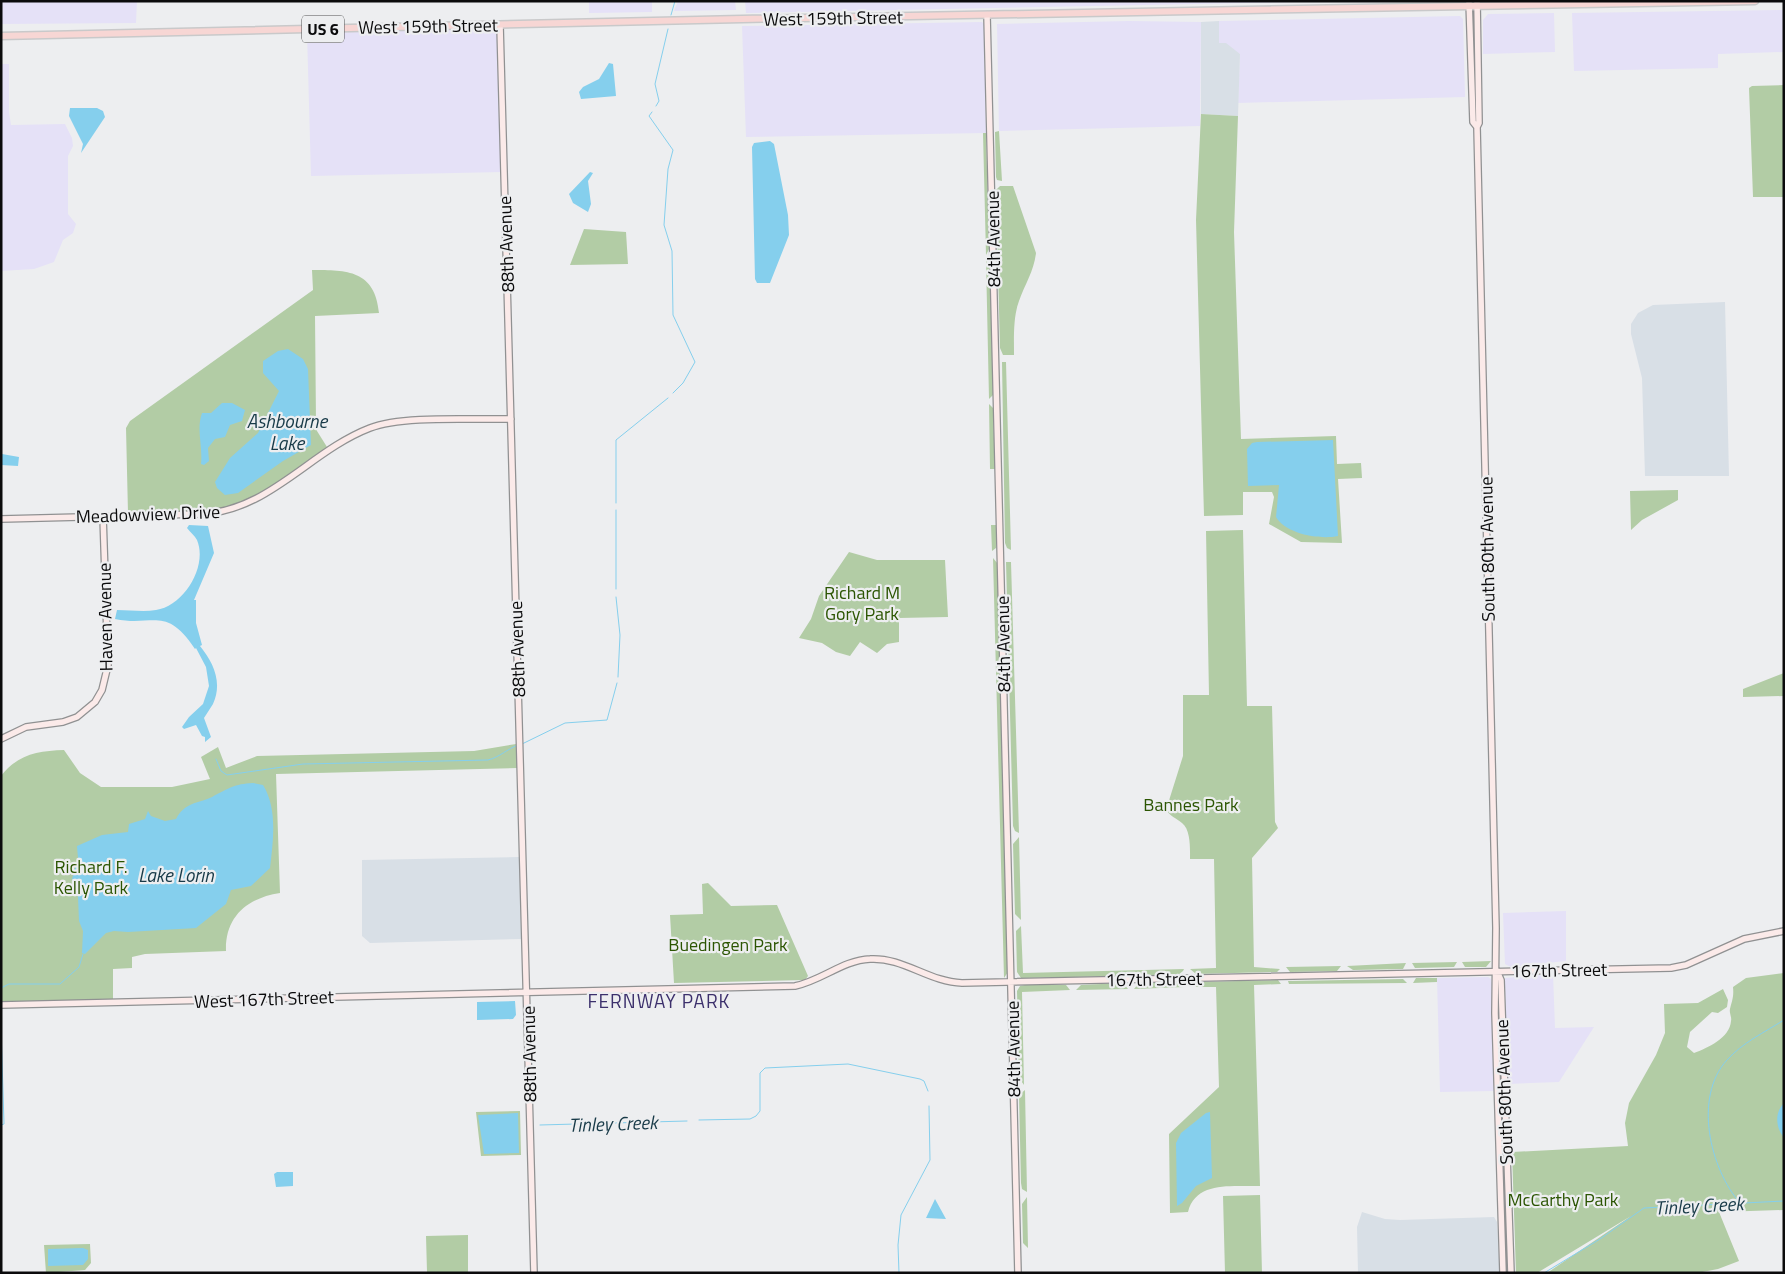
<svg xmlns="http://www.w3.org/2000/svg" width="1785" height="1274" font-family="'Titillium Web',sans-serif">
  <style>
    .commercial { fill: #e5e1f7 }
    .built { fill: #d8dfe6 }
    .green { fill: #b2cca5 }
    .water { fill: #85cfed }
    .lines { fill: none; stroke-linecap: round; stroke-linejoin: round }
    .stream { stroke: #85cfed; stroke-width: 1 }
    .secondary-casing { stroke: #909192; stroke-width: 8 }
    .primary-casing { stroke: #c9c9ca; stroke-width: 9 }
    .secondary { stroke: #fbeae9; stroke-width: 5.5 }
    .primary { stroke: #f7d6d4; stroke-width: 6 }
    .labels { text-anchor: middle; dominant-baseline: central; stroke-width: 4.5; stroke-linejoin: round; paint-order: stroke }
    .shield { fill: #edeef0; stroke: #4f4f50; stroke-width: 1 }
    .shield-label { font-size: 16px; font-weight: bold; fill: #0b0b0c }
    .street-label { font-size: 18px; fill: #0b0b0c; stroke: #edeef0 }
    .park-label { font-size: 18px; fill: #2b5502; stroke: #edeef0 }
    .water-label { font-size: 19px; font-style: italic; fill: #183a48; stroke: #edeef0 }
    .neighbourhood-label { font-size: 19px; letter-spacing: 1px; fill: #3c306c; stroke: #edeef0 }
  </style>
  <rect width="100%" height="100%" fill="#edeef0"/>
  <path class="commercial" d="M1 1H137L136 23 1 24Z
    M589 1H652V12L589 13Z
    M678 1H735L736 10 674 11Z
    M745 1H1345L746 13Z
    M1784 10V52L1718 54V68L1574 71 1572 13Z
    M1554 13 1555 52 1483 54V20L1488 14Z
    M1460 16 1463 19 1465 97 1238 103 1240 54 1219 43V21Z
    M1129 21 1201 22 1200 126 999 131 997 24Z
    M982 22 984 24 986 133 746 137 742 26Z
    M499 29 503 172 311 176 307 33Z
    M1 64H9V112L11 125 65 124 72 138 73 146 68 156V214L76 224 73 233 63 240 54 262 34 269 1 271Z
    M1566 911V961L1511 967 1505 964 1503 913Z
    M1553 974 1555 1028 1594 1027 1559 1082 1507 1084 1505 978Z
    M1488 977 1491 979 1493 987 1494 1091 1440 1092 1437 978Z"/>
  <path class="built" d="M1219 21V43H1226L1240 54 1238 116 1201 114V22Z
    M1725 302 1729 476H1645L1642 378 1631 334V324L1638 313 1653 305Z
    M519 857 522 939 370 943 362 936V860Z
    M1362 1212 1385 1219 1400 1220 1494 1217 1497 1222 1500 1273H1358L1357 1227Z"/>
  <path class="green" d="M1784 85V197H1753L1749 88 1752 86Z
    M1201 114 1238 116 1234 232 1241 439 1336 436 1337 464 1361 463 1362 478 1338 479 1342 543 1301 542 1269 524 1274 497 1272 492H1243V515L1204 516 1196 220Z
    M999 131 1002 181 997 180 996 177 995 132Z
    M983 133H986L989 249 986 255Z
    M1000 186H1013L1036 253C1034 271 1025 284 1019 301 1013 317 1014 338 1014 355H1003L1000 348 996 190Z
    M584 229 626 232 628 264 570 265Z
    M986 260 990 265 993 395 989 399Z
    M312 270C347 270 375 270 379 313L315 316 316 423 317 431 327 447C297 468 265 496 229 507 198 516 161 512 128 513L126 428 130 421 313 290Z
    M1002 362H1006L1011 550 1007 548 1005 543Z
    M989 404 993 408 995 469H990Z
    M1678 490V500L1642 520 1631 530 1630 491Z
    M991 525H996V548L992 551Z
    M1243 530 1247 706H1272L1275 822 1278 828 1252 858 1254 967 1280 969 1277 972 1196 974 1190 969 1216 968 1214 859H1190C1190 849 1191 830 1182 823 1176 818 1170 816 1166 810L1183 756V695H1209L1206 531Z
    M849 552 877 560H945L948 617 899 618V642L887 644 877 653 860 642 850 656 836 652 822 643 799 638 811 619 819 596Z
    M993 558 998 564 1008 972 1004 978Z
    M1006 562H1011L1019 833 1015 831 1013 826Z
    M1784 673V696L1743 697V689Z
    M516 744 517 768 276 774 280 893C247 898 225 917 226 951L145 954 132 957V968L113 969V1000L1 1002V776C18 754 38 751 64 750L80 773 101 787H172L210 779 201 757 218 747 226 768 257 756 474 751Z
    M1019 837 1021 920 1015 914 1013 844Z
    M708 883 731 906 777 905 808 976 805 980 674 983 670 915 703 914 702 884Z
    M1021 926 1023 973 1184 969 1183 971 1178 975 1021 978 1017 972 1016 931Z
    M1491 961 1486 967H1465L1462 962Z
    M1457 962 1454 967 1415 968 1412 963Z
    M1406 963 1403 969 1353 970 1347 966Z
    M1341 966 1337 971 1290 972 1286 967Z
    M1784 973V1210L1719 1212 1739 1261 1718 1269 1697 1273H1547L1631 1216 1537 1273H1516L1512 1152 1628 1146 1625 1123 1629 1103 1656 1055 1665 1033 1664 1004 1698 1003 1723 989 1728 1000 1727 1007 1718 1013 1712 1012 1690 1032 1687 1047 1694 1053C1707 1048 1730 1038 1731 1021 1732 1017 1729 1013 1730 1009 1732 1000 1734 997 1733 987L1746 978Z
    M1416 978H1437V982L1413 983Z
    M1403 979 1407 983 1289 984 1288 981Z
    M1278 980 1281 984 1254 985 1260 1186C1234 1187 1196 1180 1188 1212L1170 1213 1169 1134 1219 1087 1216 987H1190L1191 984 1196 982Z
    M1181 982 1185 987 1134 989 1139 983Z
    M1123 983 1128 989 1076 990 1081 985Z
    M1025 985H1066L1070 990 1022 992 1024 1085 1019 1078 1017 991 1020 986Z
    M1025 1090 1027 1192 1022 1189 1021 1183 1019 1095Z
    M520 1111 521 1155 481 1156 476 1112Z
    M1260 1195 1262 1273H1225L1223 1196Z
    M1027 1197 1028 1248 1023 1243 1022 1204Z
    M468 1235V1273H418L427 1272 426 1236Z
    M90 1244 91 1263 85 1270 46 1273 44 1245Z"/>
  <path class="water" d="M609 63 613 64 616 96 581 99 579 92 583 87 599 79Z
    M70 108H97L103 111 105 117 81 153 83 144 69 116Z
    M770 141 774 144 788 215 789 235 770 283H757L755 279 752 147 754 143Z
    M590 172 593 173 588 181 591 204 588 212 573 203 569 194Z
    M288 349 303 359 308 369 311 445 283 461 238 493 225 495 217 488 215 482 230 458 258 433 279 391 263 373V361L278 351Z
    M222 403H232L245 410 242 421 230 425 225 437 215 439 208 448 209 461 204 465 201 464C203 446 196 430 202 413H211Z
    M1333 440 1338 536C1320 540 1286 534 1276 517L1279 485 1248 486 1247 449 1252 443 1257 442Z
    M1 445 2 454 19 457 18 466 1 465Z
    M189 525 208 526 214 553 194 600H196V623L202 645 200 646C213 662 223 682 213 704 210 709 207 713 204 718L211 737 205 742V737L202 736 196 725 184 729 182 727 189 717 203 704 209 686 206 667 196 648 195 649C166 605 153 627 115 619L117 610C130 610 144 612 156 610 184 606 208 566 197 540 195 536 190 532 187 528Z
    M253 783 263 785C278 809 273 842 270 868L251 886 231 890 226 904 196 928 128 932 114 931 106 933 85 954 82 953 83 931 79 921 78 897 72 879 78 858 77 846 102 835 128 832 129 824 145 819 148 811 151 816 165 821 176 819C185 802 197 804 212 797 229 788 234 784 253 783Z
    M515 1001 516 1015 513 1019 477 1020V1002Z
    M1784 1103V1138C1776 1128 1774 1113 1784 1103Z
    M1210 1112 1212 1178 1196 1186 1182 1203 1177 1206 1176 1143 1181 1133 1206 1113Z
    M518 1113 519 1153 484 1154 478 1115Z
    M277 1172H293V1186L276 1187 274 1174Z
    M935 1199 946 1219 926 1218Z
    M83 1248 88 1250V1259L83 1265 48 1266V1249Z"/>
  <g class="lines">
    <path class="stream" d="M671 15 675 1
      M656 106 659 101 655 84 668 29
      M652 112 649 116 673 150 668 169 664 225 672 251 673 315 695 362 683 383 673 393
      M616 503V440L668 398
      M616 589V510
      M616 597 620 635 618 677
      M522 744 565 723 607 720 617 683
      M216 759 221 771 227 775 303 764 488 760C500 757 507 749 518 745
      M1 988 9 984H60L79 967 83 954
      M1 1028 4 1124 1 1125
      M699 1120 750 1119 756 1116 760 1111V1073L765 1068 848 1064 920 1079 924 1081 928 1091
      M540 1125 687 1121
      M1740 1203C1710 1169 1693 1097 1727 1060 1742 1043 1765 1032 1784 1020
      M899 1273 898 1245 901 1215 930 1160 929 1106
      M1544 1273 1600 1239 1644 1208 1784 1201"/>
    <g class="secondary-casing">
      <path id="secondary" d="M1469 1 1473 122 1477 127
        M1477 1 1479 123 1477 127 1496 928 1495 1013 1503 1273
        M987 15 1018 1273
        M500 25 534 1273
        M1 519 201 514C269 511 310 451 370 428 402 415 474 420 511 419
        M1 739 26 727 63 722 77 717 95 702 102 690 108 665 103 516
        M1497 971 1501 980 1511 1273
        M1 1005 795 986C821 981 843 960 870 959 903 957 929 982 962 983L1671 968 1686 965 1744 939 1784 931"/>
    </g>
    <g class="primary-casing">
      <path id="primary" d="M1 36 742 19 1755 1"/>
    </g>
    <use href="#secondary" class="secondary"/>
    <use href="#primary" class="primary"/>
  </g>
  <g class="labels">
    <rect class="shield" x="302" y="15.5" width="42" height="27" rx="4"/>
    <g class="shield-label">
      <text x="323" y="29">US 6</text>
    </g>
    <g class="street-label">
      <text transform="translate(833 18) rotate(-1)">West 159th Street</text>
      <text transform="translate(428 26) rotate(-1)">West 159th Street</text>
      <text transform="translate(993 239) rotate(-91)">84th Avenue</text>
      <text transform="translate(506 244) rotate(-92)">88th Avenue</text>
      <text transform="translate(148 514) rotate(-2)">Meadowview Drive</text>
      <text transform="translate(1487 549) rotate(-91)">South 80th Avenue</text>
      <text transform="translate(105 617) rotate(-91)">Haven Avenue</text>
      <text transform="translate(1003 644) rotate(-91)">84th Avenue</text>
      <text transform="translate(517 649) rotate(-92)">88th Avenue</text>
      <text transform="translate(1559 970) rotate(-1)">167th Street</text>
      <text transform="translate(1154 979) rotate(-1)">167th Street</text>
      <text transform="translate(264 999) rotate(-2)">West 167th Street</text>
      <text transform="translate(1013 1049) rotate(-91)">84th Avenue</text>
      <text transform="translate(529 1054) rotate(-91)">88th Avenue</text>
      <text transform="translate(1504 1092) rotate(-92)">South 80th Avenue</text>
    </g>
    <g class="park-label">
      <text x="862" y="592">Richard M<tspan x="862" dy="21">Gory Park</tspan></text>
      <text x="1191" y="804">Bannes Park</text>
      <text x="91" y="866">Richard F.<tspan x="91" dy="21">Kelly Park</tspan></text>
      <text x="728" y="944">Buedingen Park</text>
      <text x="1563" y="1199">McCarthy Park</text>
    </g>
    <g class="water-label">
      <text x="287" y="420">Ashbourne<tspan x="287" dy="22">Lake</tspan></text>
      <text x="176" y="874">Lake Lorin</text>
      <text transform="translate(613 1123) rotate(-2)">Tinley Creek</text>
      <text transform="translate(1699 1205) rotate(-3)">Tinley Creek</text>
    </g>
    <g class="neighbourhood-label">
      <text x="659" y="1000">FERNWAY PARK</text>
    </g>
  </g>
  <rect width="1785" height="1274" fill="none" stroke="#0b0b0c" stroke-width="5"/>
</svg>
